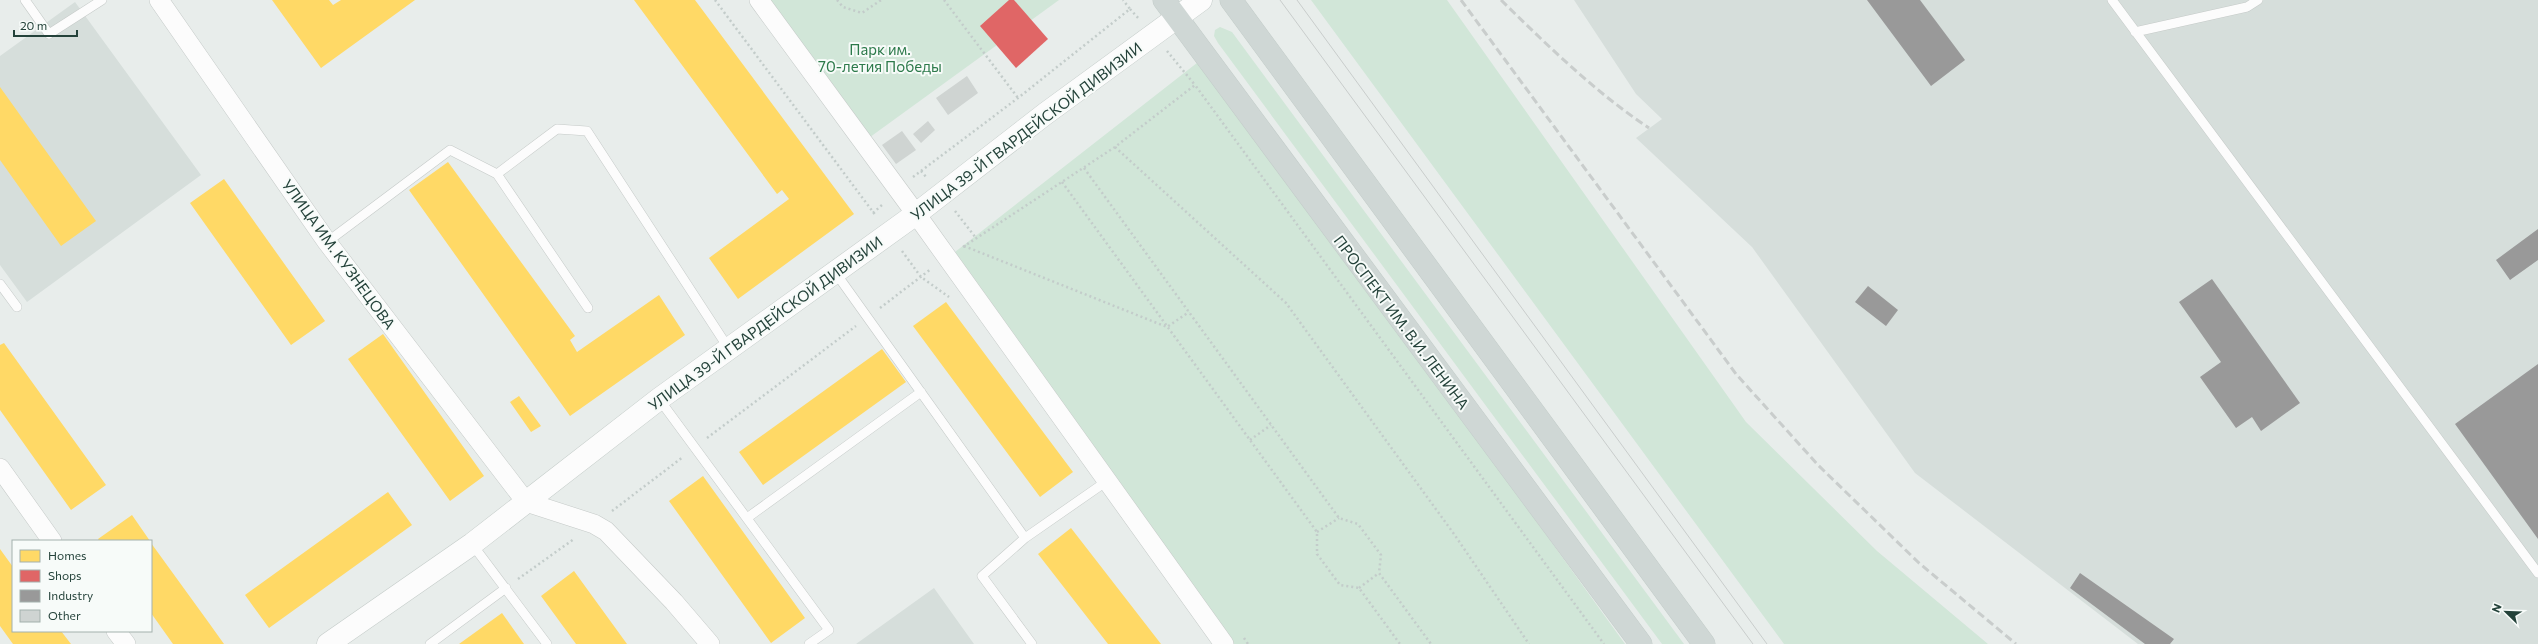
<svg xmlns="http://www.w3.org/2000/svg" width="2538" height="644" font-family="Commissioner,sans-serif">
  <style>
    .built { fill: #d6dedb }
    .green { fill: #d1e6d8 }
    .homes { fill: #ffd966 }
    .shops { fill: #e06666 }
    .industry { fill: #999 }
    .building { fill: #cfd4d2 }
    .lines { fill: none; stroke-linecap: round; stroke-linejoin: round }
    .lane-casing { stroke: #c5cac8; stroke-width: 10 }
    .street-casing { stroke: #c5cac8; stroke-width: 20 }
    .secondary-casing { stroke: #c3cbc8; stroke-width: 23 }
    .primary-casing { stroke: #c3ccc9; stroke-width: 23 }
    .path { stroke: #c3ccca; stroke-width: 2.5; stroke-dasharray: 2 3; stroke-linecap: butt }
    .lane { stroke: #fcfcfc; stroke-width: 9 }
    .street { stroke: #fcfcfc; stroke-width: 19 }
    .secondary { stroke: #fcfcfc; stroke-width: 22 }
    .primary { stroke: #cfd7d5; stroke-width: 22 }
    .tram { stroke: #c9cdcc; stroke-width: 1 }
    .rail { stroke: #c9cdcc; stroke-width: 3; stroke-dasharray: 8 4; stroke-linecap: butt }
    .labels { text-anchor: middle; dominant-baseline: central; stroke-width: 4; stroke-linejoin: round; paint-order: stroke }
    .park-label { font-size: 15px; fill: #2d7a4b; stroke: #f7fbf9 }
    .street-label { font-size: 15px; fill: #24423a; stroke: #f7fbf9 }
  </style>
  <rect width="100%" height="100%" fill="#e8edeb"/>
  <path class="built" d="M1574 0H2538V644H2138L1915 473 1752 247 1636 138 1662 119 1636 94Z
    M75 2 201 175 27 302 0 265V56Z
    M934 588 974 644H856Z"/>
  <path class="green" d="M764 0H1059L866 140Z
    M1311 0H1447L1746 422 1877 551 1988 644H1784Z
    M1220 27 1232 32 1684 644H1662L1218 43 1214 36 1215 30Z
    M1202 59 1625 644H1231L955 252Z"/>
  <path class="homes" d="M272 0H329L333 5 341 0H415L321 68Z
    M634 0H695L854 214 738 299 709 258 789 199 782 190 777 194Z
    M0 87 96 221 61 246 0 160Z
    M448 162 575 336 570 340 577 352 659 295 685 335 570 416 409 190Z
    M224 179 325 321 291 345 190 203Z
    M946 302 1073 472 1040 497 913 326Z
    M383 334 484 476 450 501 348 359Z
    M4 343 106 485 71 510 0 410V345Z
    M882 349 906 382 763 485 739 452Z
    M519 396 541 426 531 432 510 402Z
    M703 476 805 618 771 643 669 501Z
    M388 492 412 525 269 628 245 595Z
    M132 515 150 541H99L98 539Z
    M1071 528 1161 644H1108L1038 554Z
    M151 543 209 623 224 644H173L151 613Z
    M0 549 13 567V631H61L71 644H13L0 626Z
    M574 571 627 644H576L568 633 541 596Z
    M502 613 524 644H459Z"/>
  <path class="shops" d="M1009 0H1014L1048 39 1016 68 980 26Z"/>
  <path class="industry" d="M1867 0H1920L1965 60 1931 86Z
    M2538 229V260L2510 280 2496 260Z
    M2212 279 2300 403 2261 431 2252 417 2236 428 2200 377 2221 362 2179 302Z
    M1868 286 1898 310 1886 326 1855 302Z
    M2538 364V539L2455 424Z
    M2080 573 2174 639 2170 644H2145L2070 588Z"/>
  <path class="building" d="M967 76 978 93 948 115 936 98Z
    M928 121 935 130 921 143 913 134Z
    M902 131 916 150 896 164 882 145Z"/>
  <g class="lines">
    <g class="lane-casing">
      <path id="lane" d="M25 0 49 34 102 0
        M2112 0 2538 573
        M2135 32 2247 7 2258 0
        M497 174 588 308
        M327 242 450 150 497 174 557 129 587 131 729 349
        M835 272 1025 538 982 576 1032 644
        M0 284 17 307
        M659 399 829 630 809 644
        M747 518 921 392
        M1025 538 1107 481
        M472 544 547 644
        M430 644 506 588"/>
    </g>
    <g class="street-casing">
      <path id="street" d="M159 0 327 242 526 502 594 524 606 531 674 602 710 644
        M759 0 916 214 1224 644
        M0 468 52 541
        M116 631 126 644"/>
    </g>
    <g class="secondary-casing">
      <path id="secondary" d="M328 644 472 544 659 399 916 214 1045 114 1201 0"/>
    </g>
    <g class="primary-casing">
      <path id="primary" d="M1164 0 1641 644
        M1231 0 1704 644"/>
    </g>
    <path class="path" d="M715 0 876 216
      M837 0 843 7 862 13 881 0
      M944 0 1018 98
      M1130 9 1139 19
      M1167 51 1195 85
      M1115 147 1286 303 1454 534 1529 644
      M1084 168 1339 518 1358 524 1381 555 1379 573 1431 644
      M921 171 927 178
      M913 177 1018 98 1130 9 1123 0
      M1062 182 1317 532V554L1340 585 1359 588 1400 644
      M955 211 976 238
      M873 213 883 204
      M964 246 1167 327 1189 312
      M963 247 1115 147 1195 85 1604 644
      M902 251 921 277 949 297
      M880 308 931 269
      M707 438 856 326
      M1250 440 1271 425
      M612 511 683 457
      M1317 532 1339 518
      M518 579 574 539
      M1359 588 1379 573
      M1244 638 1248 644"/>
    <use href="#lane" class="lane"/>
    <use href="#street" class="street"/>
    <use href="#secondary" class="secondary"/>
    <use href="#primary" class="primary"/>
    <path class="tram" d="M1280 0 1753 644
      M1297 0 1767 644"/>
    <path class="rail" d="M1461 0 1736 374 1818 465 1919 563 2016 644
      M1501 0C1548 46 1595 92 1649 128"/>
  </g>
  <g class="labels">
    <g class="park-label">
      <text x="880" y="49">Парк им.<tspan x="880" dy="17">70-летия Победы</tspan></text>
    </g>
    <g class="street-label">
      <text transform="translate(1026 131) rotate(-37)">УЛИЦА 39-Й ГВАРДЕЙСКОЙ ДИВИЗИИ</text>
      <text transform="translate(339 254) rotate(54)">УЛИЦА ИМ. КУЗНЕЦОВА</text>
      <text transform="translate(1402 322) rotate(53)">ПРОСПЕКТ ИМ. В.И. ЛЕНИНА</text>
      <text transform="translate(765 323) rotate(-36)">УЛИЦА 39-Й ГВАРДЕЙСКОЙ ДИВИЗИИ</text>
    </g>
  </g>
  <rect x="12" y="540" width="140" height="92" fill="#f7fbf9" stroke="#a3b1ad"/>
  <rect x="20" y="550" width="20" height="12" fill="#ffd966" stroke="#a3b1ad"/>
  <text x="48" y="560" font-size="12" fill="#24423a">Homes</text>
  <rect x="20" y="570" width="20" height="12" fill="#e06666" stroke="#a3b1ad"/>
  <text x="48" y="580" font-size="12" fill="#24423a">Shops</text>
  <rect x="20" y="590" width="20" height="12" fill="#999999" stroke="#a3b1ad"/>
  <text x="48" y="600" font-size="12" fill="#24423a">Industry</text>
  <rect x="20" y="610" width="20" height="12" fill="#cfd4d2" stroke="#a3b1ad"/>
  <text x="48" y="620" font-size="12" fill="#24423a">Other</text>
  <g transform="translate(2506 612) rotate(293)" stroke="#f7fbf9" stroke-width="3" paint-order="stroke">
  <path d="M0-3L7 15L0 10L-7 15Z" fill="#24423a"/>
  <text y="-6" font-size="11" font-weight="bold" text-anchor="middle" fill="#24423a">N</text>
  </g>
  <path d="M14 30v6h63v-6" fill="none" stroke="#24423a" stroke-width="2"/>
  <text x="20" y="30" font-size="12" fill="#24423a" stroke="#f7fbf9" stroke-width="3" paint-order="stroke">20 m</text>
</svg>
